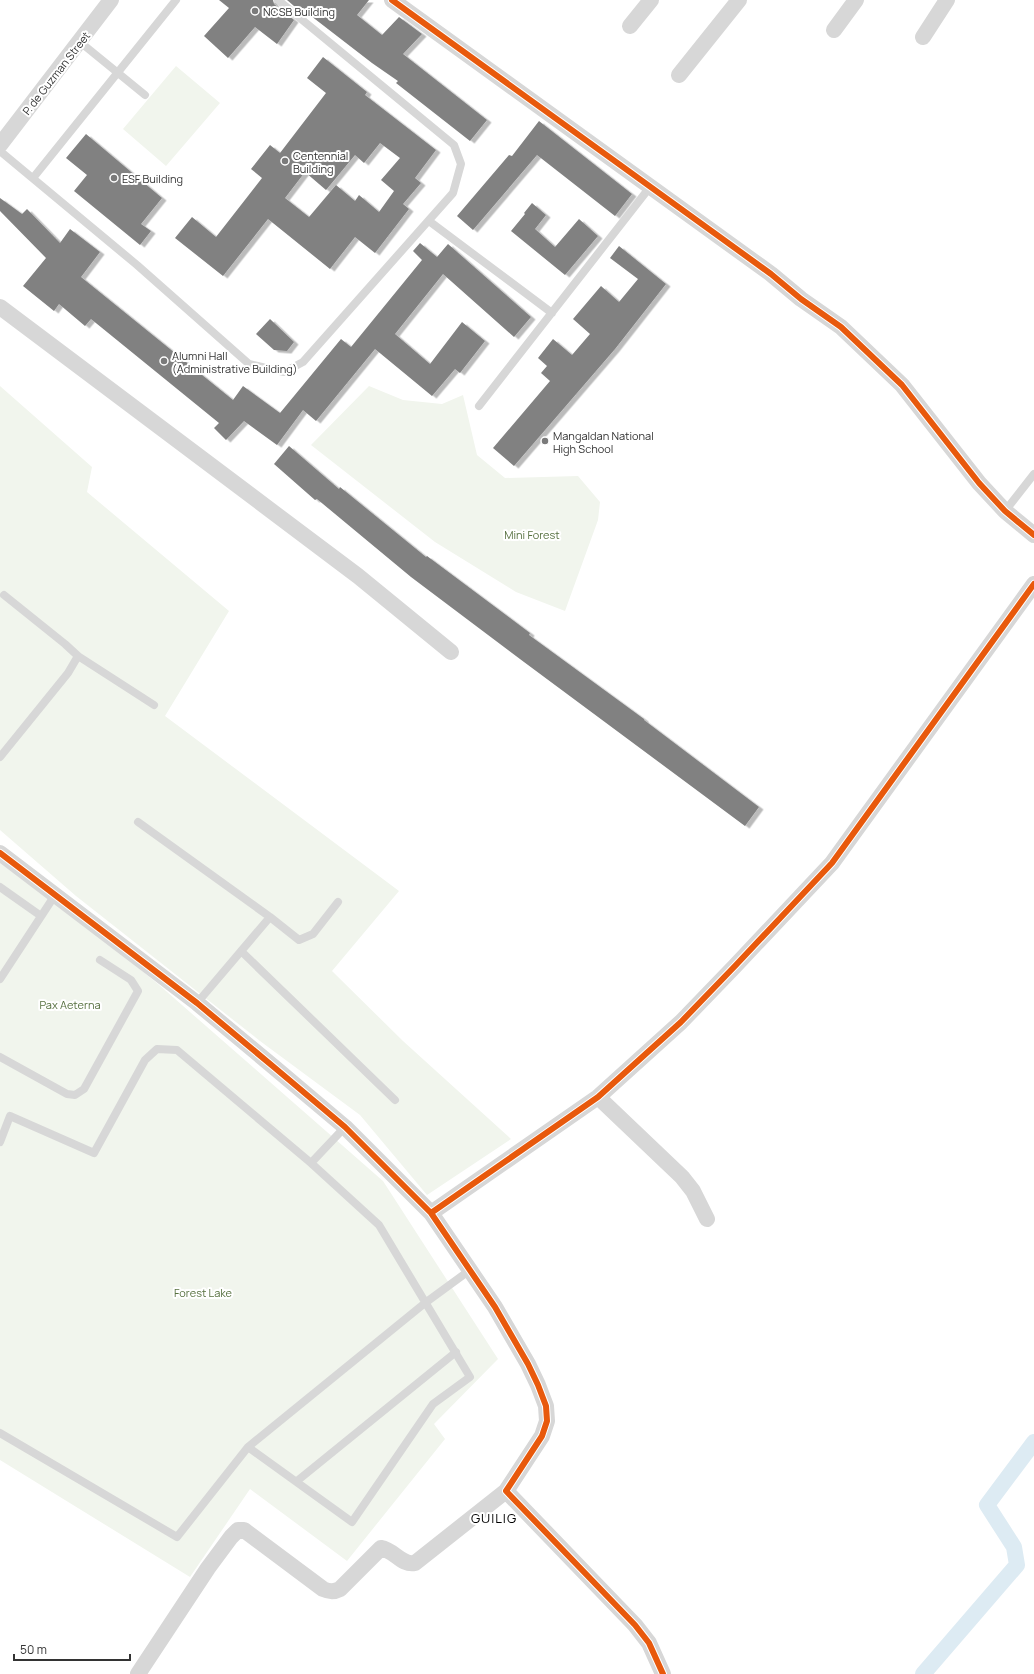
<svg xmlns="http://www.w3.org/2000/svg" width="1034" height="1674" font-family="Manrope,sans-serif">
  <style>
    .green { fill: #f1f5ed }
    .lines { fill: none; stroke-linecap: round; stroke-linejoin: round }
    .canal { stroke: #ddebf3; stroke-width: 16 }
    .building { fill: #818181; fill-rule: evenodd; filter: url(#shadow) }
    .service { stroke: #d7d7d7; stroke-width: 8 }
    .minor { stroke: #d7d7d7; stroke-width: 16 }
    .cycleway-casing { stroke: #fff; stroke-width: 8 }
    .cycleway { stroke: #e8590c; stroke-width: 6 }
    .poi-dot { fill: #7a7a7a; stroke: #fff; stroke-width: 1.5 }
    .labels { text-anchor: middle; dominant-baseline: central; stroke-width: 4; stroke-linejoin: round; paint-order: stroke }
    .poi-label { font-size: 11px; fill: #333; stroke: #fff; text-anchor: start }
    .street-label { font-size: 11px; fill: #333; stroke: #fff }
    .park-label { font-size: 11px; fill: #56703f; stroke: #fff }
    .quarter-label { font-size: 13px; letter-spacing: 1px; fill: #000; stroke: #fff }
  </style>
  <defs>
    <filter id="shadow"><feDropShadow dx="4.5" dy="2.5" stdDeviation="0" flood-color="#0004"/></filter>
  </defs>
  <rect width="100%" height="100%" fill="#fff"/>
  <path class="green" d="M176 66 220 103 166 166 123 129Z
    M0 386 92 467 87 492 229 611 165 716 399 891 332 971 403 1041 511 1139 427 1195 360 1115 260 1041 76 896 0 830Z
    M369 386 403 400 442 404 463 395 477 455 505 478 578 476 600 502 598 520 565 611 516 592 435 542 311 445Z
    M0 858 37 885 158 984 383 1181 498 1359 434 1424 445 1439 347 1561 250 1489 190 1577 0 1460Z"/>
  <g class="lines">
    <path class="canal" d="M923 1674 1017 1565 1014 1547 987 1505 1034 1442"/>
  </g>
  <path class="building" d="M219 0H273L274 4 294 20 277 44 255 27 228 58 204 36 229 8Z
    M287 0H369L357 15 382 35 399 17 422 34 403 54 487 120 470 141 396 83 398 81 372 63 302 9 301 12Z
    M323 57 367 92 365 95 436 150 415 178 421 183 403 204 409 209 375 253 355 237 330 269 268 219 223 276 175 238 192 217 216 237 262 178 251 169 270 145 280 153 326 93 307 78ZM380 143 400 158 381 180 394 191 379 212 359 195 355 201 336 185 309 217 285 198 305 172 326 190 355 155 364 163Z
    M539 121 632 194 615 216 537 155 473 230 457 216 509 155 512 156Z
    M86 134 162 198 141 224 151 231 140 245 74 191 87 175 66 158Z
    M0 198 22 214 27 209 60 243 70 229 100 252 81 277 233 400 243 386 280 413 341 339 351 347 422 260 413 251 420 243 437 257 448 244 531 317 514 337 443 274 395 334 430 364 462 322 485 341 460 373 455 369 432 396 375 349 316 421 303 410 277 445 244 421 226 440 214 428 219 423 91 319 85 326 59 304 54 311 23 286 46 258 0 211Z
    M532 203 546 215 535 229 555 247 579 219 598 236 565 275 511 231 525 214 524 213Z
    M619 246 666 284 615 349 514 466 493 448 550 381 541 373 547 366 538 358 553 339 572 355 590 334 573 319 601 286 619 302 638 279 610 258Z
    M270 319 294 342 287 351 274 350 256 334Z
    M289 446 339 489 340 487 426 557 427 556 530 633 529 635 644 719V720L759 807 745 826 524 662 411 577 317 499 315 500 274 464Z"/>
  <g class="lines">
    <path class="service" d="M80 42 145 95
      M0 151 137 265 249 364 284 372 303 362 453 193 461 164 454 145 278 0
      M33 178 176 0
      M429 221 552 313
      M479 406 650 187
      M1005 511 1034 474
      M78 656 154 705
      M0 757 68 673 78 656 65 644 4 595
      M138 822 270 917 299 940 313 934 338 902
      M0 887 41 916
      M241 951 395 1100
      M0 979 55 895
      M197 1003 270 917
      M0 1057 67 1094 75 1095 84 1089 138 991 131 980 100 960
      M0 1142 10 1116 94 1153 145 1060 157 1049 177 1050 311 1163 379 1225 470 1377 433 1404 352 1522 248 1447
      M311 1163 345 1127
      M0 1433 177 1537 248 1447 425 1303 470 1270
      M297 1481 456 1352"/>
    <path class="minor" d="M392 0 771 274 801 299 841 327 902 385 979 483 1005 511 1034 535
      M630 26 651 0
      M834 30 856 0
      M923 37 947 0
      M679 75 739 0
      M0 145 111 0
      M0 307 358 576 451 652
      M0 853 197 1003 275 1068 345 1127 431 1213 495 1307 528 1364 538 1385 546 1406 547 1421 542 1436 506 1491 635 1625 649 1643 663 1674
      M598 1097 682 1177 693 1191 707 1219
      M431 1213 598 1097 681 1022 735 966 832 863 1034 584
      M138 1674 208 1568 231 1537 238 1530H244L323 1589C330 1592 334 1592 340 1589L381 1548C394 1550 402 1566 415 1563L506 1491"/>
    <g class="cycleway-casing">
      <path id="cycleway" d="M392 0 771 274 801 299 841 327 902 385 979 483 1005 511 1034 535
        M0 853 197 1003 275 1068 345 1127 431 1213 495 1307 528 1364 538 1385 546 1406 547 1421 542 1436 506 1491 635 1625 649 1643 663 1674
        M431 1213 598 1097 681 1022 735 966 832 863 1034 584"/>
    </g>
    <use href="#cycleway" class="cycleway"/>
  </g>
  <g class="poi-dot">
    <circle cx="255" cy="11" r="4"/>
    <circle cx="285" cy="161" r="4"/>
    <circle cx="114" cy="178" r="4"/>
    <circle cx="164" cy="361" r="4"/>
    <circle cx="545" cy="441" r="4"/>
  </g>
  <g class="labels">
    <g class="poi-label">
      <text x="263" y="11">NCSB Building</text>
      <text x="293" y="155">Centennial<tspan x="293" dy="13">Building</tspan></text>
      <text x="122" y="178">ESF Building</text>
      <text x="172" y="355">Alumni Hall<tspan x="172" dy="13">(Administrative Building)</tspan></text>
      <text x="553" y="435">Mangaldan National<tspan x="553" dy="13">High School</tspan></text>
    </g>
    <g class="street-label">
      <text transform="translate(56 73) rotate(-52)">P. de Guzman Street</text>
    </g>
    <g class="park-label">
      <text x="532" y="534">Mini Forest</text>
      <text x="70" y="1004">Pax Aeterna</text>
      <text x="203" y="1292">Forest Lake</text>
    </g>
    <g class="quarter-label">
      <text x="494" y="1518">GUILIG</text>
    </g>
  </g>
  <path d="M14 1654v6h116v-6" fill="none" stroke="#333333" stroke-width="2"/>
  <text x="20" y="1654" font-size="12" fill="#333333" stroke="#ffffff" stroke-width="3" paint-order="stroke">50 m</text>
</svg>
